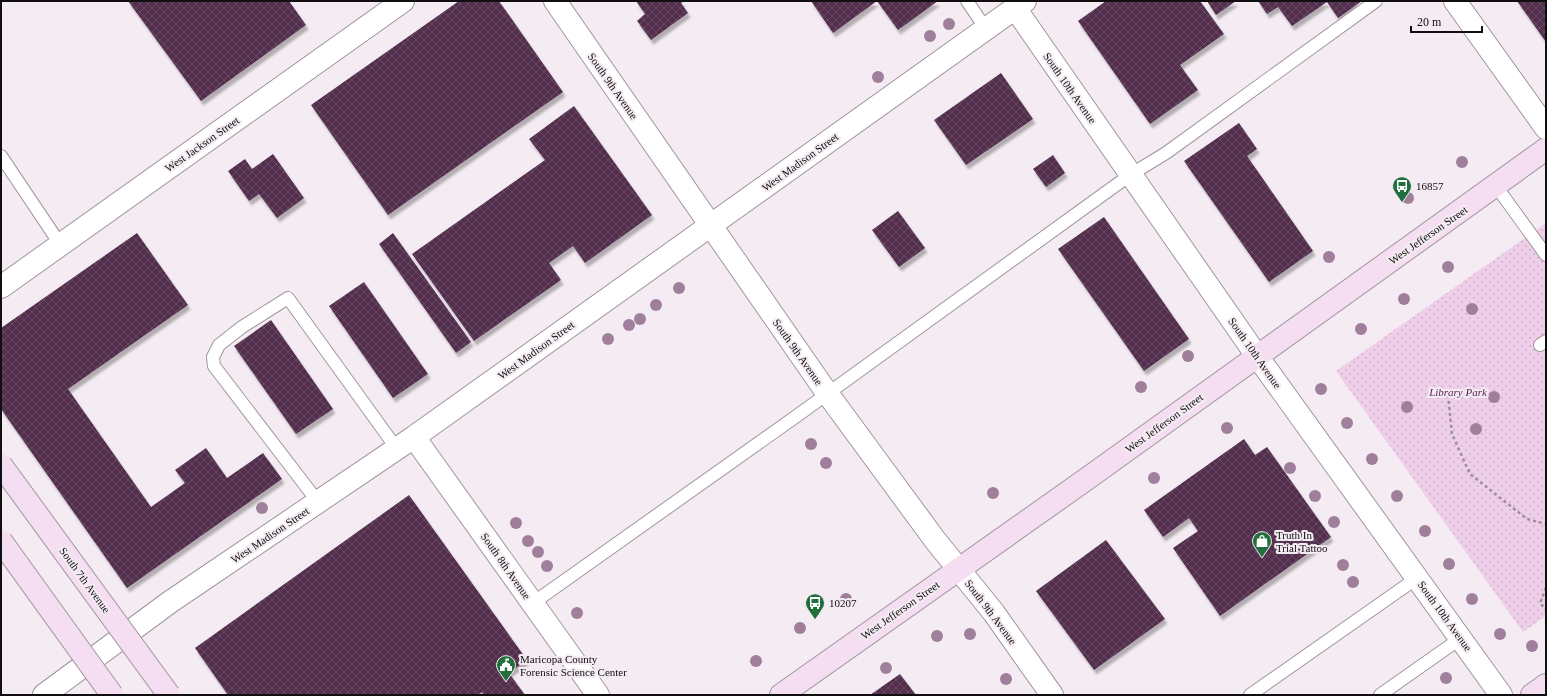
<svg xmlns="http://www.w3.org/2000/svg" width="1547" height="696" font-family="'Times New Roman',serif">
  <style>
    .park { fill: url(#park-dots) }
    .building { fill: url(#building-cross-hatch); filter: url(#shadow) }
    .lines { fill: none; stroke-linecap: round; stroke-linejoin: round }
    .lane-casing { stroke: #9f979d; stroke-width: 14 }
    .street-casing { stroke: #9f979d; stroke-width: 24 }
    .secondary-casing { stroke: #9f979d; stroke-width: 24 }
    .path { stroke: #989296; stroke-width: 2.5; stroke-dasharray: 3 3; stroke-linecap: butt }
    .lane { stroke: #fff; stroke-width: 12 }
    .street { stroke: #fff; stroke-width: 22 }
    .secondary { stroke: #f5def2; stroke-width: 22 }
    .secondary-bridge-casing { stroke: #9f979d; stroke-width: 24; stroke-linecap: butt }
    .secondary-bridge { stroke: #f5def2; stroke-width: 22 }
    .tree { fill: #9f7f9b }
    .labels { text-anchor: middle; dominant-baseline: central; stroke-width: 4; stroke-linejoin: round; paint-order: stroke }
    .street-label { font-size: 11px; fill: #100e10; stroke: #f4ecf2 }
    .poi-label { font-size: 11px; fill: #100e10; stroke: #f4ecf2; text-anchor: start }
    .park-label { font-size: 11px; font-style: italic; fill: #592554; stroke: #f4ecf2 }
  </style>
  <defs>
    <pattern id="park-dots" width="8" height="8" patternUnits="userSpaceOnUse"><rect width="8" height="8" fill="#efceea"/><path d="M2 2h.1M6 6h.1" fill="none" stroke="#ccb0c8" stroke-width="1.8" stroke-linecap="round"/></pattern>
    <pattern id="building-cross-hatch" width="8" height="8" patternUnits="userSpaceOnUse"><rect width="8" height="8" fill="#522e4e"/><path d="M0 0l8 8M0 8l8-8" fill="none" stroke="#664963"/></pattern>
    <filter id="shadow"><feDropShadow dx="2.5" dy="4.5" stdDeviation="1" flood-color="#0004"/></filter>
  </defs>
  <rect width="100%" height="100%" fill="#f4ecf2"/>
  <path class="park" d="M1546 223V616L1523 632 1336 371Z"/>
  <path class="building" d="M128 1H289L306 25 201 101Z
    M459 1H499L563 92 388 215 311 105Z
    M636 1H684L681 3 688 13 651 40 637 21 645 14Z
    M811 1H938L898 30 877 1 833 33Z
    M1106 1H1200L1224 34 1180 65 1198 90 1150 124 1078 21Z
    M1207 1H1236L1216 15Z
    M1258 1H1362L1338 18 1327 2 1292 26 1278 7 1267 14Z
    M1517 1H1546V42Z
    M1001 73 1033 119 966 165 934 120Z
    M574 106 652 215 585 263 573 246 549 263 561 280 474 341 412 254 545 160 529 139Z
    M1239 123 1257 149 1247 156 1313 251 1269 282 1184 161Z
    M273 154 304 198 277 218 259 194 249 201 228 171 245 159 252 169Z
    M1053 155 1065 173 1046 187 1033 169Z
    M898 211 925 248 899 267 872 230Z
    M1104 217 1189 339 1144 371 1058 249Z
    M137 233 188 305 68 389 151 507 185 483 175 470 206 448 227 478 263 453 282 479 127 588 1 409V328Z
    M393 233 471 342 456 353 379 244Z
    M364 282 428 374 393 398 329 306Z
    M271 320 333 409 296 434 234 346Z
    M1244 439 1255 455 1267 447 1331 537 1220 616 1173 548 1198 531 1189 518 1163 537 1144 510Z
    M409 495 527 660 509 673 525 695H484L482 692 477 695H228L195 648Z
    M1106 540 1165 619 1094 670 1036 591Z
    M900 674 916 695H870Z"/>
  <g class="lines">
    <g class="lane-casing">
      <path id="lane" d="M967 1 986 29
        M1 156 60 244
        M1496 186 1546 255
        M1540 345 1546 341
        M318 502 214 366 213 357 219 345 242 327 288 298 397 449
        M533 603 798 415 1130 175 1166 153 1376 1
        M1250 695 1417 578
        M1380 695 1461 638"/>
    </g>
    <g class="street-casing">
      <path id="street" d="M555 1 827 393 935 540 994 613 1052 695
        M1455 1 1546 128
        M1015 8 1257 356 1501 695
        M1 287 403 1
        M414 437 598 695
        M44 695 170 602 414 437 1025 1"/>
    </g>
    <g class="secondary-casing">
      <path id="secondary" d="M781 695 1088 478 1546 149
        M1532 695 1546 685"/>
    </g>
    <path class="path" d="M1448 395 1452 434 1470 474 1527 519 1546 524
      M1546 588 1540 603 1546 610"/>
    <use href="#lane" class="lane"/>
    <use href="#street" class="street"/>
    <use href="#secondary" class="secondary"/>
    <g class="secondary-bridge-casing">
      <path id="secondary-bridge" d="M1 465 169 695
        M1 541 112 695"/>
    </g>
    <use href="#secondary-bridge" class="secondary-bridge"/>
  </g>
  <g class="tree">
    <circle cx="949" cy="24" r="6"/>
    <circle cx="930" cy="36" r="6"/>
    <circle cx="878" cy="77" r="6"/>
    <circle cx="1462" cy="162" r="6"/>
    <circle cx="1408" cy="198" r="6"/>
    <circle cx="1329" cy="257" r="6"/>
    <circle cx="1448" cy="267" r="6"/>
    <circle cx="679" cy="288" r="6"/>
    <circle cx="1404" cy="299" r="6"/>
    <circle cx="656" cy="305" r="6"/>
    <circle cx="1472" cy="309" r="6"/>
    <circle cx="640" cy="319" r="6"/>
    <circle cx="629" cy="325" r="6"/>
    <circle cx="1361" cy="329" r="6"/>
    <circle cx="608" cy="339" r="6"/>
    <circle cx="1188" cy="356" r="6"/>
    <circle cx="1141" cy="387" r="6"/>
    <circle cx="1321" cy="389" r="6"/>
    <circle cx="1494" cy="397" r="6"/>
    <circle cx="1407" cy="407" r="6"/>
    <circle cx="1347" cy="423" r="6"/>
    <circle cx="1227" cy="428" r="6"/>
    <circle cx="1476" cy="429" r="6"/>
    <circle cx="811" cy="444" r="6"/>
    <circle cx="1372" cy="459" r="6"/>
    <circle cx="826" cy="463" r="6"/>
    <circle cx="1290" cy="468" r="6"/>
    <circle cx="1154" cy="478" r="6"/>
    <circle cx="993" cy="493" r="6"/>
    <circle cx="1315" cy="496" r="6"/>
    <circle cx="1397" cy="496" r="6"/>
    <circle cx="262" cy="508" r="6"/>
    <circle cx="1334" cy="522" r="6"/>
    <circle cx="516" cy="523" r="6"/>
    <circle cx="1425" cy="531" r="6"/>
    <circle cx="528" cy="541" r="6"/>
    <circle cx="538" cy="552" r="6"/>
    <circle cx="1449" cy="564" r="6"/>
    <circle cx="1343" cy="565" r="6"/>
    <circle cx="547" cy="566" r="6"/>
    <circle cx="1353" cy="582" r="6"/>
    <circle cx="846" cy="599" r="6"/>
    <circle cx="1472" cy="599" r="6"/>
    <circle cx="577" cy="613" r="6"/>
    <circle cx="800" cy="628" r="6"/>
    <circle cx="970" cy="634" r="6"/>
    <circle cx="1500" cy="634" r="6"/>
    <circle cx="937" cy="636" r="6"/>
    <circle cx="1532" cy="646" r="6"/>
    <circle cx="756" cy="661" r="6"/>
    <circle cx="886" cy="668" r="6"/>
    <circle cx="1446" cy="678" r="6"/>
    <circle cx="1006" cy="679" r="6"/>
  </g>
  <defs>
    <g id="bus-pin" transform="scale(1)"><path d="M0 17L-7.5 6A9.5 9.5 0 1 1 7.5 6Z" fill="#226f3e" stroke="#f4ecf2"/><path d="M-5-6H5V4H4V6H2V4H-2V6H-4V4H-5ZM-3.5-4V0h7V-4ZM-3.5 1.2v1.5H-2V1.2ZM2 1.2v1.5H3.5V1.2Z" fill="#fff"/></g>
    <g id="shop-pin" transform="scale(1)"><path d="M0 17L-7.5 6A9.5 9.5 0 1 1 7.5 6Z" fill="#226f3e" stroke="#f4ecf2"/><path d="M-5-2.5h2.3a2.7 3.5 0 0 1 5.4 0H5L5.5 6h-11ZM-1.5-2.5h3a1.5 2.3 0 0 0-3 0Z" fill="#fff"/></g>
    <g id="civic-pin" transform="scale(1)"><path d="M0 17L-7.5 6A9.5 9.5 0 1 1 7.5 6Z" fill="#226f3e" stroke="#f4ecf2"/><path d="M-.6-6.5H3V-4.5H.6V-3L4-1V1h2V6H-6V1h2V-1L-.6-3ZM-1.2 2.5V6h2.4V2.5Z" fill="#fff"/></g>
  </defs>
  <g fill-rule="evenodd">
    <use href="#bus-pin" x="1402" y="186"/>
    <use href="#shop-pin" x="1262" y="541"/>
    <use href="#bus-pin" x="815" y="603"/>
    <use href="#civic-pin" x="506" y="665"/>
  </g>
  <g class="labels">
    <g class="street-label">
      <text transform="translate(613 86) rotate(55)">South 9th Avenue</text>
      <text transform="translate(1070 88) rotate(55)">South 10th Avenue</text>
      <text transform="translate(202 144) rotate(-35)">West Jackson Street</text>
      <text transform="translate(800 162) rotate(-36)">West Madison Street</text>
      <text transform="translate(1428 235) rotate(-35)">West Jefferson Street</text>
      <text transform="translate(536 350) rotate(-36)">West Madison Street</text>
      <text transform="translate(798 352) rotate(55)">South 9th Avenue</text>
      <text transform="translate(1255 353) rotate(55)">South 10th Avenue</text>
      <text transform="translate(1164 423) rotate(-36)">West Jefferson Street</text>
      <text transform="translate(270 535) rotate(-34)">West Madison Street</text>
      <text transform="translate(506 566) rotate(55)">South 8th Avenue</text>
      <text transform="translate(85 580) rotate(54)">South 7th Avenue</text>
      <text transform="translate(900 610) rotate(-35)">West Jefferson Street</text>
      <text transform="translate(991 612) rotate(53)">South 9th Avenue</text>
      <text transform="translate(1445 616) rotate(54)">South 10th Avenue</text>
    </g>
    <g class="poi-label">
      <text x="1416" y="186">16857</text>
      <text x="1276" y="535">Truth In<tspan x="1276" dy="13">Trial Tattoo</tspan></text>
      <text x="829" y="603">10207</text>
      <text x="520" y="659">Maricopa County<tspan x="520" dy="13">Forensic Science Center</tspan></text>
    </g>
    <g class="park-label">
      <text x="1458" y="392">Library Park</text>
    </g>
  </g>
  <rect width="1547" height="696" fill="none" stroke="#100e10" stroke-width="4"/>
  <path d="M1411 26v6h71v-6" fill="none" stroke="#100e10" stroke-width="2"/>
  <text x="1417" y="26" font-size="12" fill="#100e10" stroke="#f4ecf2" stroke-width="3" paint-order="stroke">20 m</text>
</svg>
